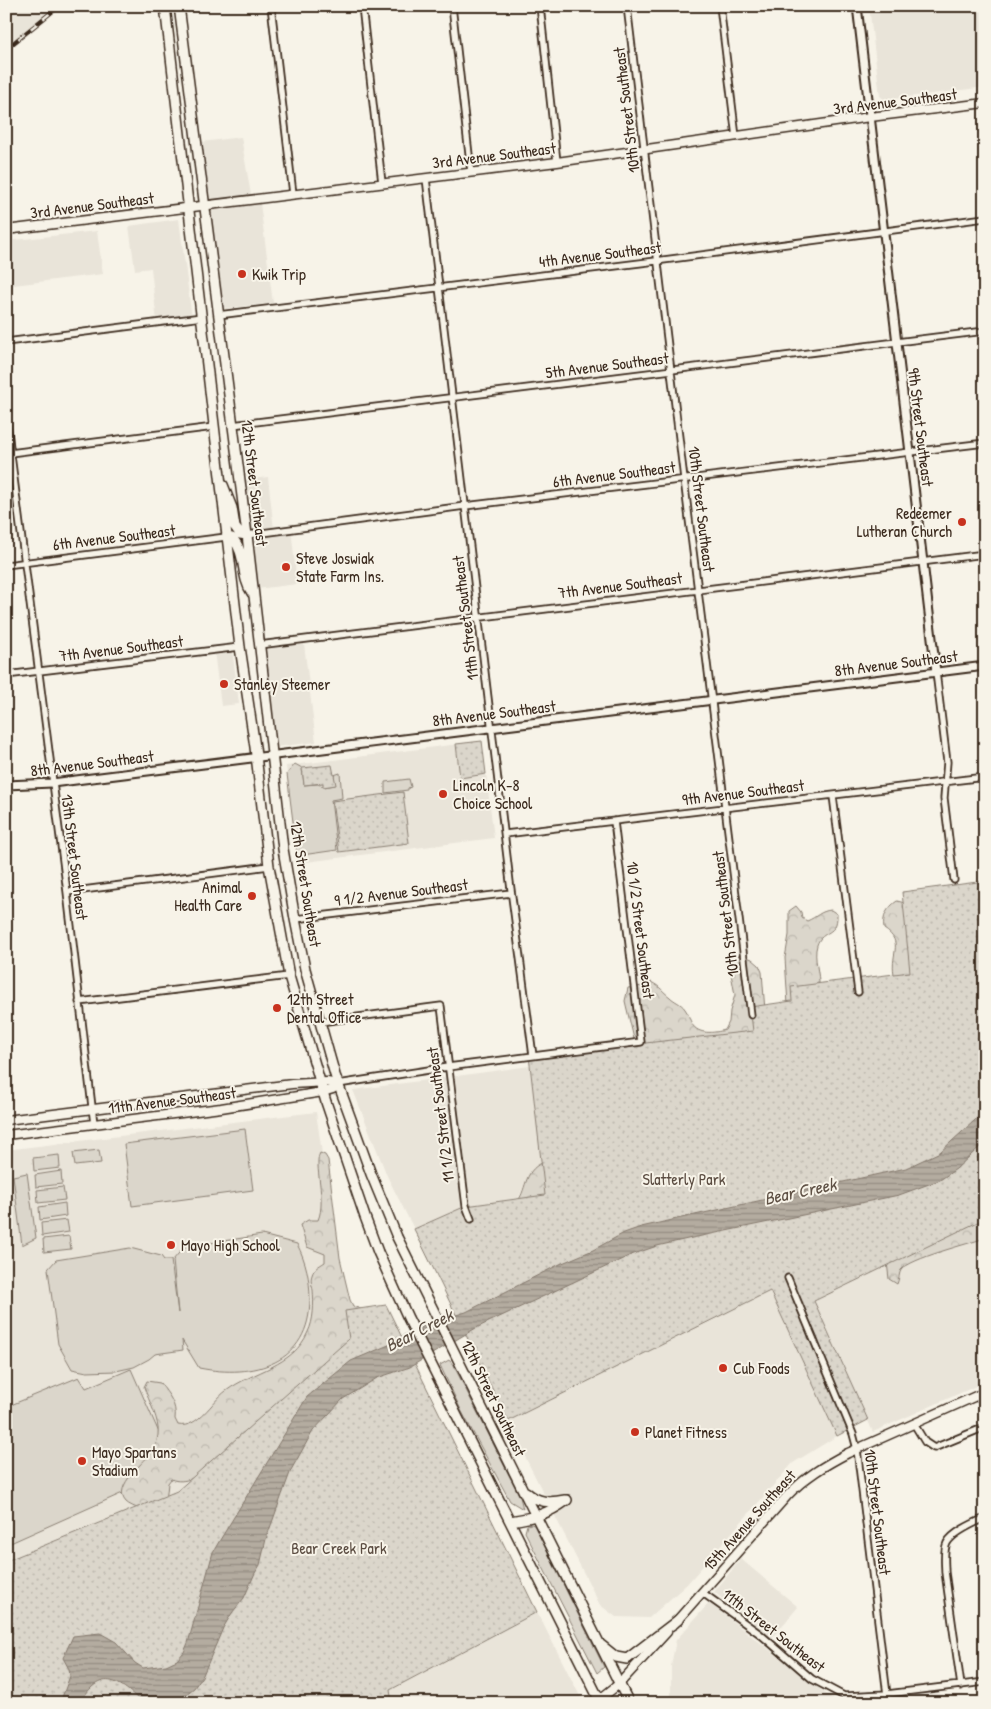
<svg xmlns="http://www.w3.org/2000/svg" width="991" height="1709" font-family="'Patrick Hand',sans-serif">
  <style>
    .built { fill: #e9e4d9 }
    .green { fill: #dbd6cb; stroke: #8b8074 }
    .forest { fill: url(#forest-crowns); stroke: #8b8074 }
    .park { fill: url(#park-dots); stroke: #8b8074 }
    .water { fill: url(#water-rules); stroke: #84786c }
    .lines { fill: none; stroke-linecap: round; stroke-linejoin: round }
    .minor-casing { stroke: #3b2a1e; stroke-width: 9 }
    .tertiary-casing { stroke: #3b2a1e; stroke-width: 11 }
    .secondary-casing { stroke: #3b2a1e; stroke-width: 11 }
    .primary-casing { stroke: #3b2a1e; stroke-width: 12 }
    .minor { stroke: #f7f3e8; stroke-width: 5.5 }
    .tertiary { stroke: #f7f3e8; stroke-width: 7 }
    .secondary { stroke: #f7f3e8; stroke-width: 8 }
    .primary { stroke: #f7f3e8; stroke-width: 9 }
    .rail-casing { stroke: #3b2a1e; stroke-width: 4.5 }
    .rail { stroke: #f7f3e8; stroke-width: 2.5; stroke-dasharray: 8; stroke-linecap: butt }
    .poi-dot { fill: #c8321e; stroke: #f7f3e8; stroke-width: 2 }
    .labels { text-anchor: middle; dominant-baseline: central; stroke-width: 4; stroke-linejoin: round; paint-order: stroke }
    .street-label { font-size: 16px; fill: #3b2a1e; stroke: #f7f3e8 }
    .poi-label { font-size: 16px; fill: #3b2a1e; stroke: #f7f3e8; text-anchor: start }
    .park-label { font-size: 16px; fill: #5b4c41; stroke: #f7f3e8 }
    .water-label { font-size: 18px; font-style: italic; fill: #5f5145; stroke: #f7f3e8 }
  </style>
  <defs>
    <pattern id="forest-crowns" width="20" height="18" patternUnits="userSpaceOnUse" patternTransform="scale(1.25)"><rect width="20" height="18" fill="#dbd6cb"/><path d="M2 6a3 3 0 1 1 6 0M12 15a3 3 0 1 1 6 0" fill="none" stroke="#bdb8ae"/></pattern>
    <pattern id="park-dots" width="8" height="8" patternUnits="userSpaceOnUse" patternTransform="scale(1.25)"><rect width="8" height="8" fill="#dbd6cb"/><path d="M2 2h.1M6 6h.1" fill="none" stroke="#bdb8ae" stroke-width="1.8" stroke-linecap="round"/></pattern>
    <pattern id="water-rules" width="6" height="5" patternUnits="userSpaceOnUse" patternTransform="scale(1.25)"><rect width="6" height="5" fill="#b4aca0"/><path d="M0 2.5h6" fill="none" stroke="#948c82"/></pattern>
  </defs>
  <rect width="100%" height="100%" fill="#f7f3e8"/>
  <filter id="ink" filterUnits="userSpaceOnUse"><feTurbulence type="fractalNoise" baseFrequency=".02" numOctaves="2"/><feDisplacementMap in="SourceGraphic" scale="10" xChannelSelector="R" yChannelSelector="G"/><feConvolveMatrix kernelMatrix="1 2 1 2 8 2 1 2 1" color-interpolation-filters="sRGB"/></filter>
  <g filter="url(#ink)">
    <path class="built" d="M6 6H55L9 44 8 29 6 30Z
      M869 6H985V87L885 100 880 96Z
      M241 137 251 195 210 200 202 142Z
      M260 203 273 303 222 309 210 210Z
      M179 219 192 319 157 323 151 268 135 270 129 226Z
      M97 231 103 274 6 286V241Z
      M268 477 274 530 291 528 297 584 257 589 244 480Z
      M304 644 316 742 275 747 263 649Z
      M232 648 239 704 221 706 214 651Z
      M482 741 494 838 298 863 286 766Z
      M530 1066 542 1163 538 1165 529 1175 518 1199 466 1206 414 1229 388 1178 353 1090Z
      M316 1112 349 1339 177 1491 6 1561V1150Z
      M979 1219 985 1232V1382L873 1432 814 1301Z
      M770 1291 837 1436 793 1463 687 1584 649 1618 616 1617 600 1605 507 1421Z
      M741 1559 798 1607 771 1639 714 1592Z
      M709 1603 838 1703H671V1666L676 1640Z
      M537 1612 582 1700 577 1703H392L390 1690Z"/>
    <path class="green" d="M295 764 302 768 304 785 318 784 324 787 335 785 334 775 340 773 342 798 331 800 337 850 302 855 297 854 287 774Z
      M409 779 411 787 408 788V790L385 793V782Z
      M245 1129 253 1190 132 1206 124 1144Z
      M99 1150 101 1163 75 1166 73 1153Z
      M59 1155 60 1168 34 1171 33 1158Z
      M61 1171 62 1184 36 1187 35 1175Z
      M27 1173 36 1238 22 1245 13 1176Z
      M63 1187 65 1200 38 1203 37 1190Z
      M65 1203 66 1216 40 1220 39 1207Z
      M67 1220 69 1232 42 1236 41 1223Z
      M262 1235 297 1244C306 1261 310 1280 310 1299 310 1364 254 1379 199 1368L182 1340 183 1350 155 1354 149 1359 134 1367 116 1371 87 1372 72 1369 58 1344 48 1269 56 1260 130 1248 161 1256 164 1260H171L178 1313 173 1260 184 1247Z
      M69 1236 71 1249 44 1252 43 1239Z
      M449 1360 454 1366 520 1497 523 1509 510 1501 461 1410 440 1365Z
      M131 1369 164 1444 154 1479 6 1545V1407L79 1377 86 1388Z
      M531 1524 534 1525 604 1667 597 1673 525 1532 527 1525Z"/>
    <path class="forest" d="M897 901 905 903 920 973 895 978C888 955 906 943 884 929 882 916 887 908 897 901Z
      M796 906 801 912 802 918 807 921C817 917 820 911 831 910L837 914C838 937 822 929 817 945 813 958 820 973 819 987L788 1005 785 958 789 935V911Z
      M742 955 752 959 759 965 762 972 765 1011 682 1151 495 1215C502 1211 511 1208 516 1203 527 1192 523 1171 542 1163L634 1039 625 1001 628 988 643 986 651 982C661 987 662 991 670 997 675 1002 681 1003 685 1009 689 1014 689 1019 692 1024 698 1035 714 1033 725 1030L729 1022 730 1011 735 995 729 963 732 956Z
      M320 1153 325 1155 328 1160 340 1258 350 1300 353 1306 378 1316 212 1470C200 1475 184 1485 171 1479L168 1483 166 1502 139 1509C135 1507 129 1505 126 1502 111 1486 147 1461 153 1450 156 1447 157 1440 158 1435 160 1420 149 1402 144 1387L147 1381 160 1383C169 1395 177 1404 175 1419L178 1425C198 1429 212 1401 226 1391 254 1370 293 1367 308 1332 314 1320 314 1304 313 1290 312 1286 310 1280 312 1275 314 1268 319 1266 325 1262V1254L307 1247 300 1225 308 1220H318C327 1199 313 1165 320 1153Z
      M985 1193V1238C968 1244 911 1258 901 1270 899 1273 899 1280 897 1284L889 1279 887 1262Z"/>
    <path class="park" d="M482 741 486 774 460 778 456 744Z
      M332 765 336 785 323 787V783L304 785 302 768Z
      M403 792 409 843 339 852 332 801Z
      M985 881 984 1219 814 1301 868 1420 837 1436 770 1291 508 1421 414 1229 466 1206 545 1195 529 1056 753 1031 750 1007 792 1001 791 987 910 972 902 892Z
      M386 1305 537 1612 390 1690 392 1703H6V1561L177 1491 349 1339 345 1311Z"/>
    <path class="water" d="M985 1111V1142L956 1169 940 1180 899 1195 692 1238 657 1246 631 1255 476 1328 410 1367 377 1378 343 1399 313 1431 291 1470 266 1539 260 1565 255 1573 244 1598 232 1613 223 1628 203 1675 194 1688 181 1698 166 1703H145L141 1702C118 1679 100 1668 80 1703H60L70 1676 69 1669 63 1658 73 1636 100 1633 116 1642 135 1663 143 1668 166 1665 177 1660 184 1652 188 1643 213 1552 220 1540 307 1397 351 1361 391 1344 404 1335 427 1324 466 1312 560 1264 593 1250 624 1233 641 1227 906 1168 940 1152Z"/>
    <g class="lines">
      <g class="minor-casing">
        <path id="minor" d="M271 6 293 194
          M362 6 382 183
          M452 6 471 172
          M540 6 557 162
          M627 6 684 479 751 1015
          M720 6 736 137
          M426 178 510 882 533 1056
          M218 315 648 262 985 218
          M6 342 202 317
          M6 416 67 892 94 1124
          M232 425 985 331
          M10 453 214 427
          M247 535 465 506 985 443
          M6 565 226 537
          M259 645 985 554
          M936 672 947 762 944 798 954 880
          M6 675 240 647
          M833 796 858 992
          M505 834 985 777
          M67 892 269 866
          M295 919 511 893
          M79 1002 289 976
          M320 1022 441 1006 466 1206 471 1219
          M338 1084 448 1067 641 1042 614 821
          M788 1278 853 1434 857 1449 888 1703
          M914 1424 925 1442 934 1448 985 1427
          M703 1593 760 1634 812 1679 844 1696 887 1694 985 1682
          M961 1686 945 1572C945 1564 943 1551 947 1543 953 1532 974 1523 985 1518"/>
      </g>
      <g class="tertiary-casing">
        <path id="tertiary" d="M857 6 936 672
          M6 785 52 783 985 666"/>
      </g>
      <g class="secondary-casing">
        <path id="secondary" d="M6 230 557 162 870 117 985 103
          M6 1120 292 1084 327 1082 338 1084
          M6 1135 221 1108 323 1092 333 1089 338 1084
          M674 1624 787 1496C805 1477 825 1465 848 1453L985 1392
          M595 1703 619 1684 667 1632"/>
      </g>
      <g class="primary-casing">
        <path id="primary" d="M165 6 240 647 255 747 269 866 289 976 326 1102 365 1217 378 1252 408 1318 601 1703
          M179 6 247 535 283 849 295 919 305 969 335 1075 371 1174 397 1237 629 1703
          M223 485 232 508 235 527 240 534 247 535
          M226 537 232 538C247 553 240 576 252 593
          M526 1492C538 1503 549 1503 565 1500
          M510 1521C536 1517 546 1515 567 1500
          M601 1645 616 1657 627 1659 678 1620"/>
      </g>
      <use href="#minor" class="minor"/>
      <use href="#tertiary" class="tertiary"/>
      <use href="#secondary" class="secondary"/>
      <use href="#primary" class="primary"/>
      <g class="rail-casing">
        <path id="rail" d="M6 49 59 6"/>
      </g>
      <use href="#rail" class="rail"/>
    </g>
  </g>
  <g class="poi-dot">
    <circle cx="242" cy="274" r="5"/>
    <circle cx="962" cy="522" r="5"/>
    <circle cx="286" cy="567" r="5"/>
    <circle cx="224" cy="684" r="5"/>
    <circle cx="443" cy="794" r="5"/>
    <circle cx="252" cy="896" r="5"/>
    <circle cx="277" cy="1008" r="5"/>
    <circle cx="171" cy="1245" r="5"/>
    <circle cx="723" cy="1368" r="5"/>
    <circle cx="635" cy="1432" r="5"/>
    <circle cx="82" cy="1461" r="5"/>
  </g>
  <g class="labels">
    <g class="street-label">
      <text transform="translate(895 101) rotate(-7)">3rd Avenue Southeast</text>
      <text transform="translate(626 110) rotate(-97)">10th Street Southeast</text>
      <text transform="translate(494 155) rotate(-7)">3rd Avenue Southeast</text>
      <text transform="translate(92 205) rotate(-7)">3rd Avenue Southeast</text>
      <text transform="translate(600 254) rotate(-7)">4th Avenue Southeast</text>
      <text transform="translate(607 365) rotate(-7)">5th Avenue Southeast</text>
      <text transform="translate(921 427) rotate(83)">9th Street Southeast</text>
      <text transform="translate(614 474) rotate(-7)">6th Avenue Southeast</text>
      <text transform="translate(255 483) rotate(83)">12th Street Southeast</text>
      <text transform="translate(702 509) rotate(83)">10th Street Southeast</text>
      <text transform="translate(114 537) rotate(-7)">6th Avenue Southeast</text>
      <text transform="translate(620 585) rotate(-7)">7th Avenue Southeast</text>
      <text transform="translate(465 618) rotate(-97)">11th Street Southeast</text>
      <text transform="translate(121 648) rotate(-7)">7th Avenue Southeast</text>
      <text transform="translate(896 663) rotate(-7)">8th Avenue Southeast</text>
      <text transform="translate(494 713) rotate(-7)">8th Avenue Southeast</text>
      <text transform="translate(92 763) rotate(-7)">8th Avenue Southeast</text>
      <text transform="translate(743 792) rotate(-7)">9th Avenue Southeast</text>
      <text transform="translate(75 857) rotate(83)">13th Street Southeast</text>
      <text transform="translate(306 884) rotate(81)">12th Street Southeast</text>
      <text transform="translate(401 892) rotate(-7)">9 1/2 Avenue Southeast</text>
      <text transform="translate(725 914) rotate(-97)">10th Street Southeast</text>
      <text transform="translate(641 930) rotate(83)">10 1/2 Street Southeast</text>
      <text transform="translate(172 1100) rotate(-7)">11th Avenue Southeast</text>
      <text transform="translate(440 1115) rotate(-97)">11 1/2 Street Southeast</text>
      <text transform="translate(494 1398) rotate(64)">12th Street Southeast</text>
      <text transform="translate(878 1512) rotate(83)">10th Street Southeast</text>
      <text transform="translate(749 1520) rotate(-48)">15th Avenue Southeast</text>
      <text transform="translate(774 1630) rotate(38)">11th Street Southeast</text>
    </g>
    <g class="poi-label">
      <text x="252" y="274">Kwik Trip</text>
      <text x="952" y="513" text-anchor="end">Redeemer<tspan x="952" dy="18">Lutheran Church</tspan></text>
      <text x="296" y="558">Steve Joswiak<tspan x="296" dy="18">State Farm Ins.</tspan></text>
      <text x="234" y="684">Stanley Steemer</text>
      <text x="453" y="785">Lincoln K-8<tspan x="453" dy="18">Choice School</tspan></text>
      <text x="242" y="887" text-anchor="end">Animal<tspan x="242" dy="18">Health Care</tspan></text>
      <text x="287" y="999">12th Street<tspan x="287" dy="18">Dental Office</tspan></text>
      <text x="181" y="1245">Mayo High School</text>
      <text x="733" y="1368">Cub Foods</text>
      <text x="645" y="1432">Planet Fitness</text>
      <text x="92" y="1452">Mayo Spartans<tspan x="92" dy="18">Stadium</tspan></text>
    </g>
    <g class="park-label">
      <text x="684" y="1179">Slatterly Park</text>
      <text x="339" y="1548">Bear Creek Park</text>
    </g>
    <g class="water-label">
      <text transform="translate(800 1191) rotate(-12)">Bear Creek</text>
      <text transform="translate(419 1330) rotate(-27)">Bear Creek</text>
    </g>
  </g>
  <rect width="991" height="1709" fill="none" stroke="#f7f3e8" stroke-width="25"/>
  <rect x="12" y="12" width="966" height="1684" fill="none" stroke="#3b2a1e" stroke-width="2" filter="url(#ink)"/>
</svg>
